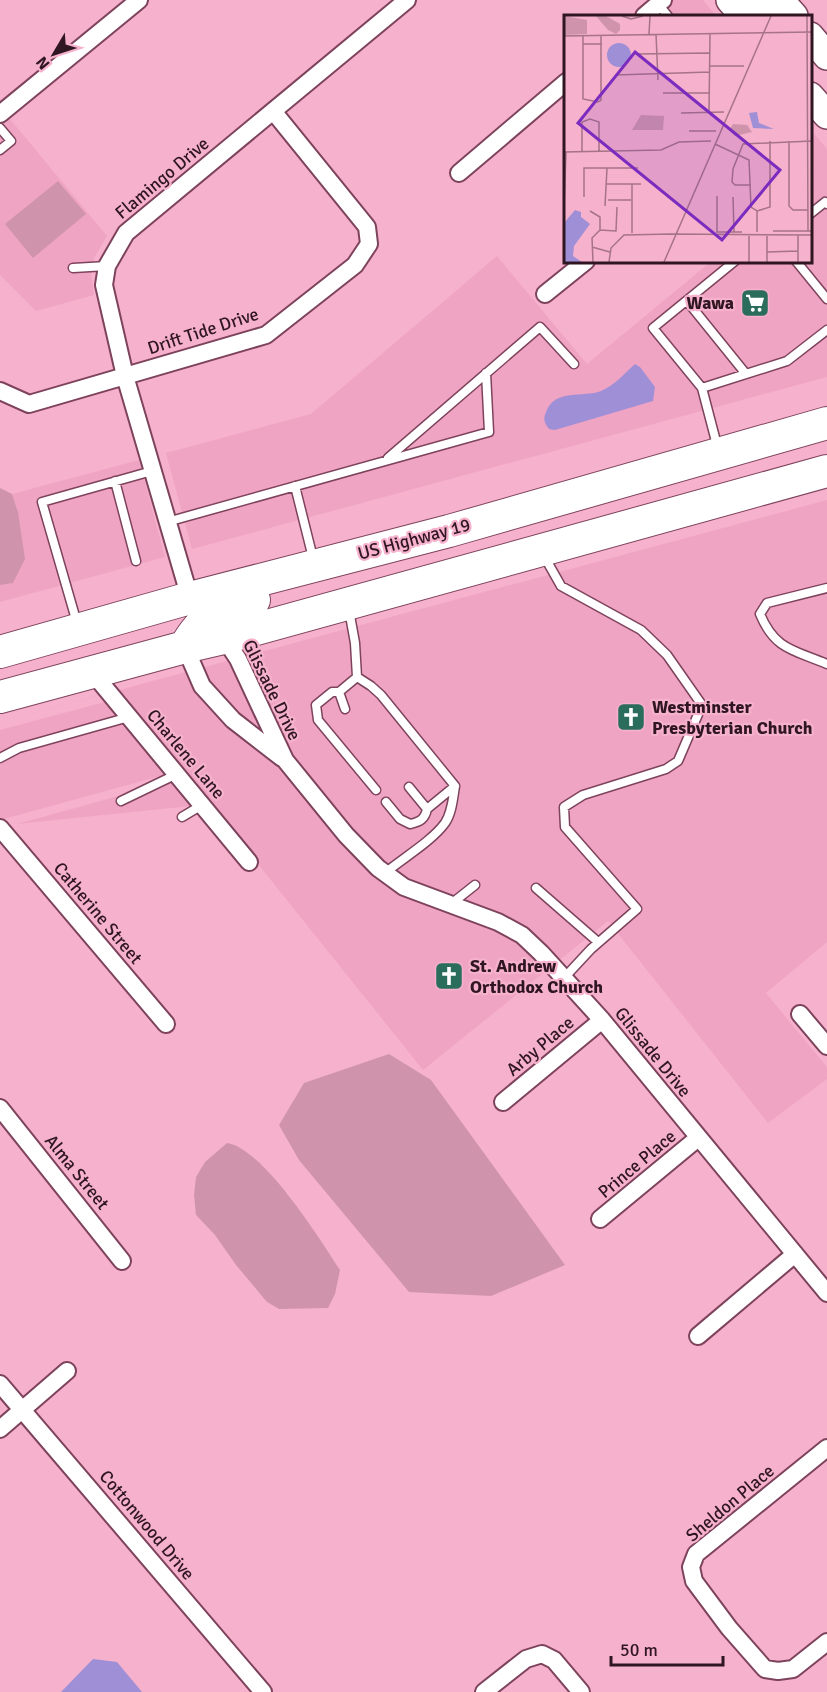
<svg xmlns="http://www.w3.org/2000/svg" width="827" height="1692" font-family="Signika,sans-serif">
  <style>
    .built { fill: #f0a4c3 }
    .green { fill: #cf94ab }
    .water { fill: #9f8fd6 }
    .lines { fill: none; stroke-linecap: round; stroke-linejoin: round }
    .lane-casing { stroke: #7e435c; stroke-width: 11 }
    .street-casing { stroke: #7e435c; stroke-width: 20 }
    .primary-casing { stroke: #7e435c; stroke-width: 30 }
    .highway-casing { stroke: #7e435c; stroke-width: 34 }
    .lane { stroke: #fff; stroke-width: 8 }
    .street { stroke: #fff; stroke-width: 16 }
    .primary { stroke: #fff; stroke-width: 27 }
    .highway { stroke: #fff; stroke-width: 32 }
    .labels { text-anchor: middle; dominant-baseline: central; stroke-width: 4.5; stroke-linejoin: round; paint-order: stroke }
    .street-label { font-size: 18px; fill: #2f1620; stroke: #f6b1cc }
    .poi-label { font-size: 18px; font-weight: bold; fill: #2f1620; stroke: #f6b1cc; text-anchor: start }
    .inset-road { fill: none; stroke: #a67387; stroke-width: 1.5 }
    .view { fill: #7b2cbf; fill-opacity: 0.15; stroke: #7b2cbf; stroke-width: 3 }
    .inset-edge { fill: none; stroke: #2f1620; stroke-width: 3 }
  </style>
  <rect width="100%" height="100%" fill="#f6b1cc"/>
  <path class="built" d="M653 0H703L716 16H649Z
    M10 119 107 236 94 258 91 274 94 295 36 311 0 275V127Z
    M811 130 827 149V377L192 549 166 453 311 414 497 256 587 364 708 264 706 261H810Z
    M139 460 165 557 0 602V585L13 583 18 512 12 494Z
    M827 500V942L766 993 827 1067V1079L768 1123 608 921 423 1070 210 804 17 824 166 783 171 770 103 694 0 722Z
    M105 702 164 775 0 820V730Z"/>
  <path class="green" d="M58 181 86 214 33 258 5 224Z
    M0 488 12 494 18 512 25 559 13 583 0 585Z
    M389 1054 431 1080 565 1265 491 1296 409 1292 299 1160 279 1125 304 1083Z
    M227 1143C231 1144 236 1145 240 1148 274 1167 318 1236 340 1270L335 1294 328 1308 279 1309 267 1302 236 1265 215 1235 196 1215 194 1195 196 1177 205 1162Z"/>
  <path class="water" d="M635 364 640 367 655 387 653 401 555 430 549 429C544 423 543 419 546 412 555 388 583 398 601 391 615 385 624 374 635 364Z
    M93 1659 117 1662 142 1692H61Z"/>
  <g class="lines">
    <g class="lane-casing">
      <path id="lane" d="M658 4 668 16
        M0 128 11 141 0 150
        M810 214 825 202 827 204
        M796 261 827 299
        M73 268 107 266
        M687 301 746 374
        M702 388 787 361 827 330
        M718 449 702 388 653 328 735 261
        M388 458 540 327 574 364
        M115 481 136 561
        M295 486 314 562
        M167 522 489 432 486 373
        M544 556 561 586 641 630 667 655 702 705 678 761 666 769 583 795 564 807 565 827 637 909 591 949 564 978
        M827 588 767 603 760 614C775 650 794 650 827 664
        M349 610 355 643 357 677
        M77 623 42 502 152 471
        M357 677 371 686 381 695 455 786C453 798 452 813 445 823 432 841 403 858 385 873
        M339 692 357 677
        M345 709 339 692H332L316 705 318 720 376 790
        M0 758 19 748 129 717
        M121 801 177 774
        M386 802 400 819 410 824C420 822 425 819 427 809L409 787
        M427 809 455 786
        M182 817 202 805
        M536 888 598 942
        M451 904 475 885"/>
    </g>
    <g class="street-casing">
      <path id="street" d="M644 16 663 0
        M0 114 139 0
        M459 173 566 82
        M545 294 586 261
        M0 391 29 404 266 335 355 265 369 244 367 227 273 111
        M190 598 125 376 104 285 107 266 126 233 407 0
        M224 638 238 659 285 760 346 835 378 868 404 887 498 922 522 935 541 953 602 1020 827 1293
        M185 647 202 686 233 720 282 758
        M92 672 249 862
        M0 828 166 1024
        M800 1014 827 1046
        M503 1102 602 1020
        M0 1108 122 1261
        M600 1219 698 1138
        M698 1336 795 1254
        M0 1384 263 1692
        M0 1429 67 1371
        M827 1448 696 1554 691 1567 694 1581 729 1628 765 1669 778 1671 793 1669 827 1642
        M484 1692 526 1659 542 1654 554 1660 581 1692"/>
    </g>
    <g class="primary-casing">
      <path id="primary" d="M730 0 744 16
        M754 0 768 16
        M780 0 794 16
        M810 36 827 56
        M810 96 827 115"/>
    </g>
    <g class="highway-casing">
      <path id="highway" d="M185 647C203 615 219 609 254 600
        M0 652 190 598 449 531 827 423
        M0 697 185 647 224 638 827 471"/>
    </g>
    <use href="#lane" class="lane"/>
    <use href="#street" class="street"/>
    <use href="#primary" class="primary"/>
    <use href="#highway" class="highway"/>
  </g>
  <defs>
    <g id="supermarket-square" transform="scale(1.5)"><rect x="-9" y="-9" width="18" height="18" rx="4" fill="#2b6d5c" stroke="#f6b1cc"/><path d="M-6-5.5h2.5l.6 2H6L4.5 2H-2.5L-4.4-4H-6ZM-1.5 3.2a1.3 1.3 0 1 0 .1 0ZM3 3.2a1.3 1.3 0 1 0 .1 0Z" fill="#fff"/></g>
    <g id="church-square" transform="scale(1.5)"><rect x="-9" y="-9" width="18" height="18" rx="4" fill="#2b6d5c" stroke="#f6b1cc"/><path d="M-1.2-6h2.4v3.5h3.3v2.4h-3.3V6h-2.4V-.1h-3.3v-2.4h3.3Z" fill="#fff"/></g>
  </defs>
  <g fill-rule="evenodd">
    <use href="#supermarket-square" x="755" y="303"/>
    <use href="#church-square" x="631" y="717"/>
    <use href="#church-square" x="449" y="976"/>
  </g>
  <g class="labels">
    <g class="street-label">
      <text transform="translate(162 178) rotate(-40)">Flamingo Drive</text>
      <text transform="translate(203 331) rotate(-18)">Drift Tide Drive</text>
      <text transform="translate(414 539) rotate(-15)">US Highway 19</text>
      <text transform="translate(272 690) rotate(64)">Glissade Drive</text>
      <text transform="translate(186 754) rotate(50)">Charlene Lane</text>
      <text transform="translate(98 913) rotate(50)">Catherine Street</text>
      <text transform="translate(540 1046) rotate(-40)">Arby Place</text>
      <text transform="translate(653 1052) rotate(51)">Glissade Drive</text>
      <text transform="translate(637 1164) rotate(-40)">Prince Place</text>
      <text transform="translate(77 1172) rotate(51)">Alma Street</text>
      <text transform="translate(730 1503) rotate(-40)">Sheldon Place</text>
      <text transform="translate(147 1525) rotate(50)">Cottonwood Drive</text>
    </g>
    <g class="poi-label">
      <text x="734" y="303" text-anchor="end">Wawa</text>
      <text x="652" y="707">Westminster<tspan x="652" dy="21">Presbyterian Church</tspan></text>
      <text x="470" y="966">St. Andrew<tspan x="470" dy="21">Orthodox Church</tspan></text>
    </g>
  </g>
  <g transform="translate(564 15)">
    <rect width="248" height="248" fill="#f6b1cc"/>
    <path d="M0 1 23 5V19L0 20ZM32 1H42L56 9V15L52 19 44 15ZM77 100 100 101 99 115H68ZM169 109 183 110 188 117 171 121 165 115Z" fill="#cf94ab"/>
    <path d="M43 40a12 12 0 1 1 24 0a12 12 0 1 1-24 0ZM193 97 195 108 210 114 189 113 185 98ZM11 195 17 197V202L26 209 10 231 9 241 18 247H0V208Z" fill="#9f8fd6"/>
    <path class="inset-road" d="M58 1 67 4 79 1M243 1 244 216M85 19 86 1M92 19 94 65M19 20V84L34 87 37 85V20M0 21 248 17M19 29H38M0 38V79M73 39 145 38M145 51H180M51 60 146 57M99 78H146M145 97 146 19M117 98 160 97M125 116H152M225 126V191L229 195H244M151 129 185 145 187 192 193 196V217M18 136V107L26 104 35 107V136M0 137 97 135 115 127 147 126M43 169H77M68 169V218M187 170H171L168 167 169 154 179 129 248 126M153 181V217M20 182V153H74M169 182 170 217M44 185H67M41 191 43 153M0 193 2 137M26 196 36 202V215M193 196 206 192V126M209 216H248M152 217H178M107 219 248 220M234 220V247M185 221V247M203 221V247M28 232 46 237M203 237 234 236M29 247 28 223 36 215 52 216 53 192M45 247 47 233 60 220 107 219M100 247 207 1"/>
    <path class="view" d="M71 37 216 155 158 225 14 108Z"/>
    <rect width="248" height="248" class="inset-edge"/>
  </g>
  <g transform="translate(54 54) rotate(231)" stroke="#f6b1cc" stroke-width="4.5" paint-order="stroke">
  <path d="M0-4.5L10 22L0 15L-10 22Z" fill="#2f1620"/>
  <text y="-9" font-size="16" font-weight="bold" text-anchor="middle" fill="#2f1620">N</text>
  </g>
  <path d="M611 1656v9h112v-9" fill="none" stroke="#2f1620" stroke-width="3"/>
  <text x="620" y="1656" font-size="18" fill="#2f1620" stroke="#f6b1cc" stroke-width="4.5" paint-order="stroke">50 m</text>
</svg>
